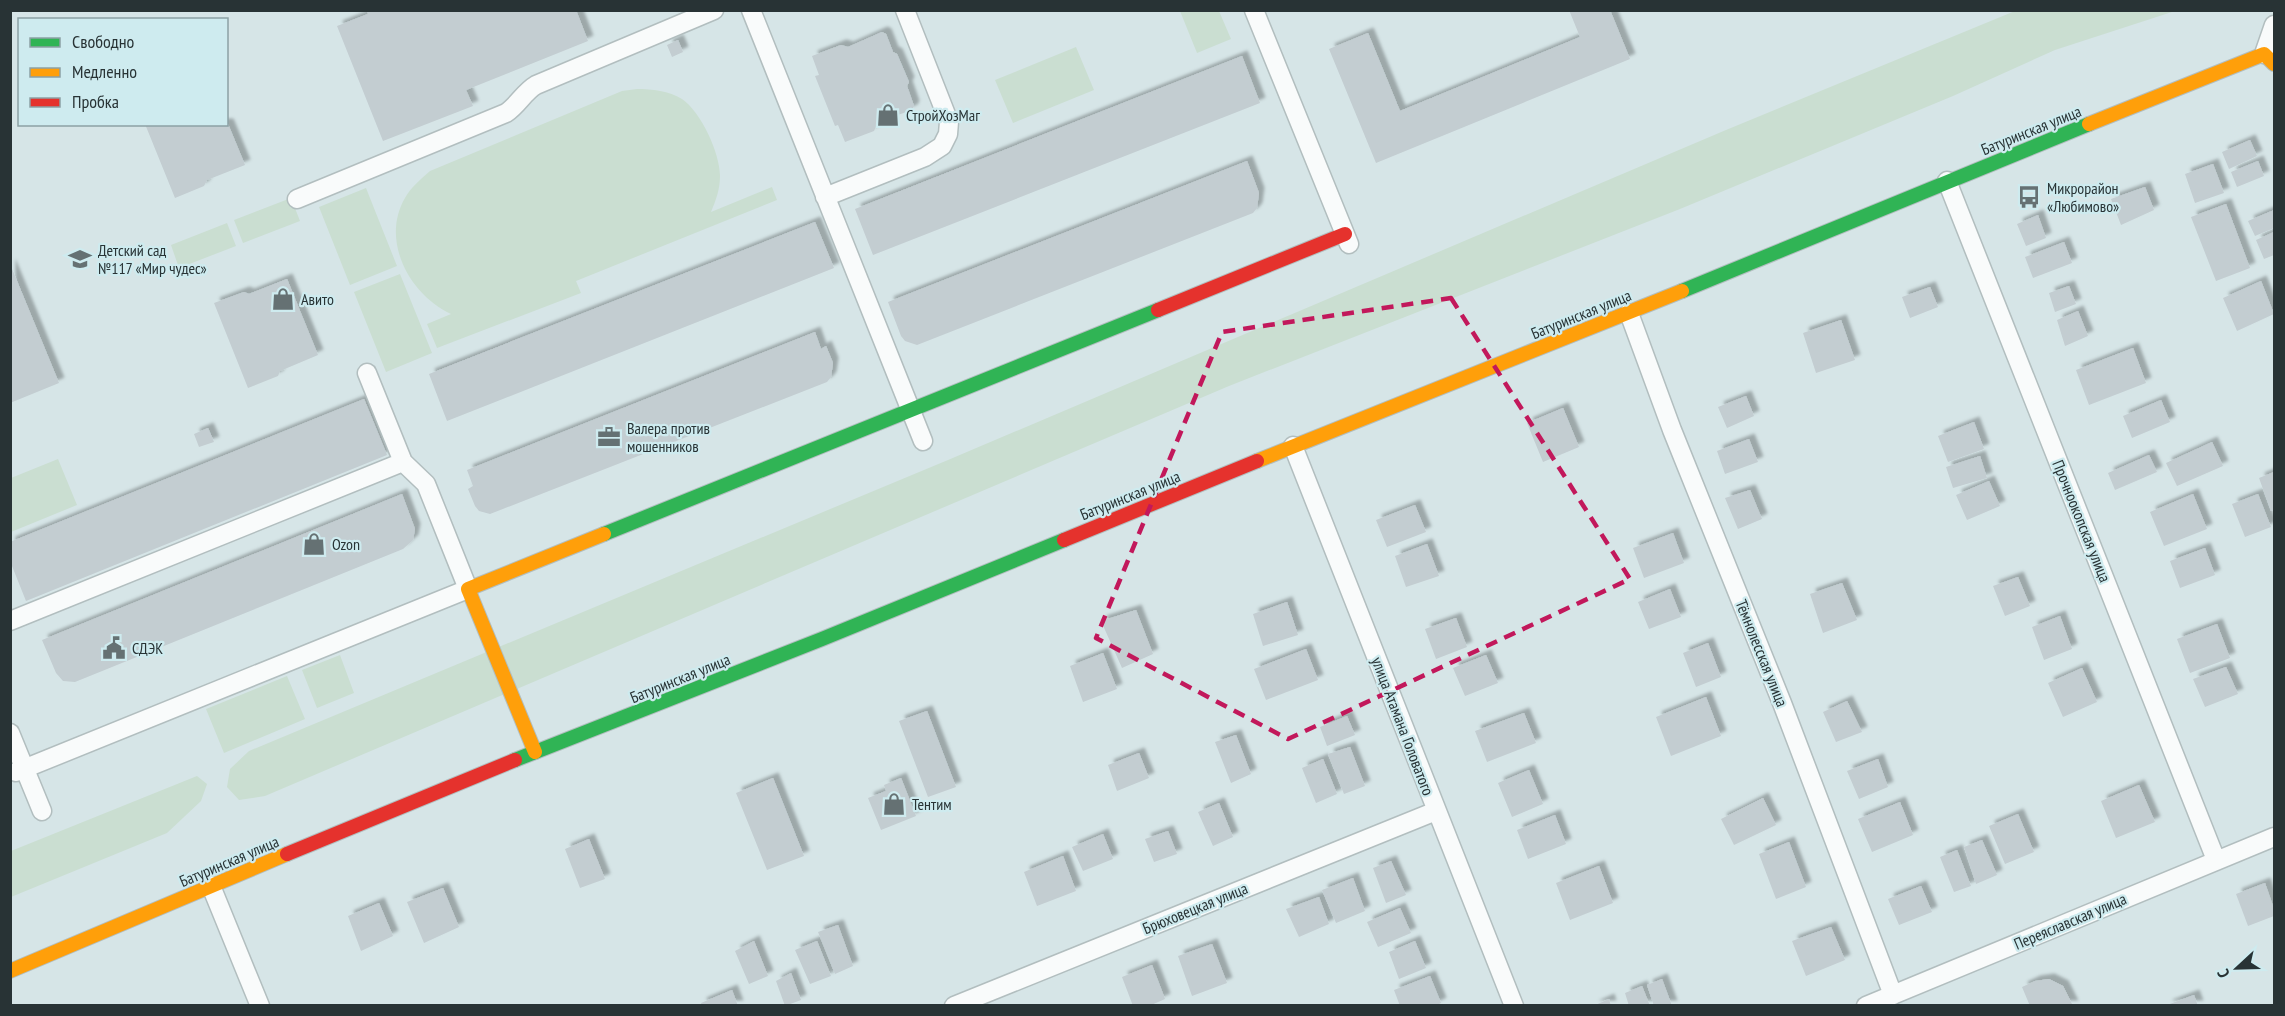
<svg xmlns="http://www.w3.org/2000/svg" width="2285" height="1016" font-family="'PT Sans Narrow',sans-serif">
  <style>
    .green { fill: #caded1 }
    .building { fill: #c3cdd1; filter: url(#shadow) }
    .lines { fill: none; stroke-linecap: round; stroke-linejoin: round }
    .street-casing { stroke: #b2bebf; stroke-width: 21 }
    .fast-casing { stroke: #b2bebf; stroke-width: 16 }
    .slow-casing { stroke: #b2bebf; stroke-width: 16 }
    .jam-casing { stroke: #b2bebf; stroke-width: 16 }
    .street { stroke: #f9fbfb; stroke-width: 18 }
    .fast { stroke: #30b455; stroke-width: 14 }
    .slow { stroke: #ff9f0a; stroke-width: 14 }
    .jam { stroke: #e5322d; stroke-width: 14 }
    .marked { fill: none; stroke: #c2185b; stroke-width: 4.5; stroke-dasharray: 12 8; stroke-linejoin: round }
    .labels { text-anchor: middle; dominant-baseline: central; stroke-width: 4.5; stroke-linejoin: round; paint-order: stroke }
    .poi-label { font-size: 16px; fill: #283335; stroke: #ceebef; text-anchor: start }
    .street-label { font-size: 16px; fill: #283335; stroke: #ceebef }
  </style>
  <defs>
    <filter id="shadow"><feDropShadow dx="5.5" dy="-5.5" stdDeviation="1.5" flood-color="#0004"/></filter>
  </defs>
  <rect width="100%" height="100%" fill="#d6e5e7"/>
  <path class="green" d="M1180 11H1219L1231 39 1197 53Z
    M2015 11H2175L2055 50 1953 96 1680 209 1229 386 265 796 239 800 227 787 230 769 249 751 948 460 1726 130Z
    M1076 47 1094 90 1013 123 995 80Z
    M637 89C652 89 669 91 682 99 701 112 720 153 720 176 720 189 716 200 711 212L772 187 777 200 576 281 581 293 437 348 427 324 451 314C410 295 380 241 405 198 411 187 421 179 430 171L622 91Z
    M366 188 397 266 350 285 319 207Z
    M291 198 300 221 243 243 234 220Z
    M227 223 236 246 179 268 171 245Z
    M400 274 432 353 386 372 354 292Z
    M58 459 77 505 11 532V478Z
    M340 655 354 693 317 708 302 670Z
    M287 676 305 719 224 753 206 709Z
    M197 776 207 784 201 801 167 833 11 897V851Z"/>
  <path class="building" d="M367 10H576L588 41 466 90 473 106 383 141 337 26 368 14Z
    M1569 10H1610L1630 59 1376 163 1329 49 1368 33 1400 111 1580 37Z
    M882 32 886 34 893 52 897 54 909 82 907 86 914 106 912 110 878 122 874 131 845 142 838 125 835 126 815 76 819 75 812 56 841 45 848 47Z
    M678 40 683 52 672 57 667 45Z
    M1242 56 1260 103 873 255 855 209Z
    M145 124H228L245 165 207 180 204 186 175 198Z
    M2250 140 2257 156 2229 169 2222 152Z
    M1247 161 1259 193 1257 208 1253 213 917 345 905 341 901 336 888 302Z
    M2258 161 2264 176 2237 187 2231 172Z
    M2213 164 2224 193 2195 203 2185 174Z
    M2145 187 2154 210 2121 225 2111 199Z
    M2226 204 2250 268 2216 281 2191 217Z
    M2274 210V228L2255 236 2248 221Z
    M2038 215 2046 238 2026 246 2017 224Z
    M815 222 834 268 447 421 429 374Z
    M2274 232V255L2264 259 2256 240Z
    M2064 242 2072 263 2033 278 2025 257Z
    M10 264 59 383 10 403Z
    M287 279 318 355 280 371 278 376 248 388 214 303 244 292 249 294Z
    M2261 281 2274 314 2237 331 2223 298Z
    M2069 286 2076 304 2055 312 2049 293Z
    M1930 287 1938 307 1910 318 1902 297Z
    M2078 311 2088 336 2065 346 2057 320Z
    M1841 320 1855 360 1816 373 1803 333Z
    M815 332 821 349 826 346 833 363 831 377 827 382 490 514 479 511 475 506 468 489 473 486 467 470Z
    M2133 348 2146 383 2089 405 2076 370Z
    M1746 396 1754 416 1727 428 1718 407Z
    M364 399 387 455 26 601 10 561V542Z
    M2161 400 2170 422 2132 438 2123 416Z
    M1563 408 1579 447 1543 462 1527 423Z
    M1974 422 1984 449 1948 462 1938 436Z
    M208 428 214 442 199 447 194 434Z
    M1749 439 1758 462 1725 474 1717 451Z
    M2212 442 2223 466 2177 486 2166 463Z
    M2149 455 2157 472 2115 490 2108 473Z
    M1980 456 1987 478 1953 488 1946 467Z
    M2274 472V510L2271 511 2259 478Z
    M1989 481 2000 506 1967 520 1956 495Z
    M1750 490 1762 519 1738 529 1725 498Z
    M402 494 415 529 413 540 403 549 75 682 63 681 56 673 42 640Z
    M2193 494 2207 529 2164 546 2150 512Z
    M2258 494 2271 527 2245 537 2232 504Z
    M1415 505 1426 532 1387 547 1376 520Z
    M1673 533 1684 563 1644 578 1633 548Z
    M1427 544 1439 576 1406 587 1395 556Z
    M2205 548 2215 575 2180 588 2170 561Z
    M2018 577 2030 606 2005 616 1993 586Z
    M1842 583 1857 620 1823 633 1810 594Z
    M1670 589 1681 617 1649 629 1638 602Z
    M1287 602 1298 635 1263 646 1253 614Z
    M1136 610 1153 654 1122 668 1101 621Z
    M2060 616 2072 649 2044 660 2032 627Z
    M1456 618 1467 647 1436 659 1425 629Z
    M2217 624 2230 658 2190 673 2177 639Z
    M1708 643 1721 677 1696 687 1683 653Z
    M1306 649 1318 680 1266 700 1254 669Z
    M1103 653 1117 689 1083 702 1070 666Z
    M1486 655 1498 683 1465 696 1453 668Z
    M2226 667 2238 694 2205 707 2193 679Z
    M2082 668 2097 702 2063 717 2048 683Z
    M1706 697 1721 736 1671 756 1656 717Z
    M1847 701 1862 732 1836 742 1823 712Z
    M927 711 956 787 928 797 899 721Z
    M1524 713 1536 743 1487 762 1475 731Z
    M1347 716 1355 735 1327 746 1320 727Z
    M1236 735 1251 774 1231 783 1215 742Z
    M1350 747 1365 786 1344 794 1328 754Z
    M1139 753 1149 778 1117 791 1108 765Z
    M1323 759 1337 794 1316 803 1302 768Z
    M1878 759 1888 787 1859 799 1847 771Z
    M1529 770 1543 804 1512 817 1498 783Z
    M773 778 804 856 767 870 736 793Z
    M901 778 916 816 881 830 868 798 886 791 884 785Z
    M2139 785 2155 822 2116 838 2101 801Z
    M1763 798 1776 825 1734 845 1721 819Z
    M1900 802 1913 835 1872 852 1858 819Z
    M1219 803 1233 837 1213 846 1198 812Z
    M2018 814 2034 852 2005 864 1989 826Z
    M1555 815 1566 844 1528 859 1517 830Z
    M1168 831 1177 854 1154 862 1145 839Z
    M1103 834 1113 859 1083 871 1072 847Z
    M589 839 605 879 580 888 565 849Z
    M1982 840 1997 875 1976 884 1964 847Z
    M1789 842 1806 887 1776 899 1759 854Z
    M1957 850 1971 886 1954 892 1940 857Z
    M1063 856 1076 891 1037 906 1024 872Z
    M1391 861 1406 895 1386 903 1373 868Z
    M1599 866 1613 903 1570 920 1556 883Z
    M1353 878 1365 911 1336 923 1322 890Z
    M2265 883 2274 909V916L2248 926 2236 894Z
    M1921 886 1932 912 1899 925 1888 899Z
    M443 888 459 927 424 943 407 902Z
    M1319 897 1329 924 1299 937 1286 909Z
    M379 903 393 936 361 951 348 916Z
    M1400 908 1411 933 1378 947 1367 922Z
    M838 925 853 966 835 974 818 932Z
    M1831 927 1845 960 1806 976 1792 941Z
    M754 941 768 976 749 984 735 951Z
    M817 941 831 976 810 984 795 950Z
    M1415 941 1426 968 1399 979 1389 952Z
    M1212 944 1227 983 1192 996 1178 956Z
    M1152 965 1165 999 1149 1006H1133L1122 977Z
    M791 973 801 1000 785 1006 776 981Z
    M1430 976 1441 1003 1435 1006H1400L1394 990Z
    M1662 979 1672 1006H1654L1647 985Z
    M2049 979 2063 986 2073 1006H2030L2022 987 2035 981Z
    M1642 986 1650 1006H1629L1625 993Z
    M732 990 738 1006H702L701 1003Z
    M2194 995 2198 1006H2167V1005Z
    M1609 999 1611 1006H1593Z"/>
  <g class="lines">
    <g class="street-casing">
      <path id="street" d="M751 10 923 441
        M1254 10 1349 244
        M2264 54 2274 25
        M1947 181 2216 860
        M825 197 925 157 942 146 948 134 949 122 905 10
        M297 199 506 113C518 105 524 92 536 85L714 10
        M1629 313 1672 430 1782 703 1893 995
        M1293 446 1514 1006
        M10 621 403 462
        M10 733 42 811
        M16 772 468 589 426 484 403 462 367 373
        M211 886 260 1006
        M954 1006 1436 811
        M1866 1006 2274 837"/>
    </g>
    <g class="fast-casing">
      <path id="fast" d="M1682 291 2089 124
        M604 534 1158 310
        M515 760 822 639 1064 540"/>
    </g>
    <g class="slow-casing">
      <path id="slow" d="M2089 124 2264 54 2274 64
        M1257 461 1682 291
        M535 752 468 589 604 534
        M10 971 287 854"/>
    </g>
    <g class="jam-casing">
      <path id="jam" d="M1158 310 1345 234
        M1064 540 1257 461
        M287 854 515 760"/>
    </g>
    <use href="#street" class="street"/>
    <use href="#fast" class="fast"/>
    <use href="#slow" class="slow"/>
    <use href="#jam" class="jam"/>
  </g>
  <path class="marked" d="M1451 298 1630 579 1288 739 1096 638 1222 332Z"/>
  <defs>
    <g id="shop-bare" transform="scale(1.8)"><path d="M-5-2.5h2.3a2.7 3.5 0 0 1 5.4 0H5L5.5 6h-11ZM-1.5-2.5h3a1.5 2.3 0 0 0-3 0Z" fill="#657173" stroke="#ceebef" stroke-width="2.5" paint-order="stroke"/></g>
    <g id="bus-bare" transform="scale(1.8)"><path d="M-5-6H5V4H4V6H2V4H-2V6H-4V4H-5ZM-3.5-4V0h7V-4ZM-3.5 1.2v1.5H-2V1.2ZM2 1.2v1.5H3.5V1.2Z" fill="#657173" stroke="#ceebef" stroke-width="2.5" paint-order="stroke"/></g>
    <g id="school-bare" transform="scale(1.8)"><path d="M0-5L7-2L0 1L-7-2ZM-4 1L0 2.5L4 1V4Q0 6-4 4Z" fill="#657173" stroke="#ceebef" stroke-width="2.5" paint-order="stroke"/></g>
    <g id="office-bare" transform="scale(1.8)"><path d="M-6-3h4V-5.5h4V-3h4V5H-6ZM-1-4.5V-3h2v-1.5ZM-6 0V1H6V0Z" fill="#657173" stroke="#ceebef" stroke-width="2.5" paint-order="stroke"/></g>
    <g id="civic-bare" transform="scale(1.8)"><path d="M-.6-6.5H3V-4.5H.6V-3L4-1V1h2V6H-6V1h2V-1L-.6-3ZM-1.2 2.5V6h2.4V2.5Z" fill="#657173" stroke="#ceebef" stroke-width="2.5" paint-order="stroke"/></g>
  </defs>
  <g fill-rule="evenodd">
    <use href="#shop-bare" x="888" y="115"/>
    <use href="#bus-bare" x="2029" y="197"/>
    <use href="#school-bare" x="80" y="259"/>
    <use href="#shop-bare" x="283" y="299"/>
    <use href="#office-bare" x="609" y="437"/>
    <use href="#shop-bare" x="314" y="544"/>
    <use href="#civic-bare" x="114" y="648"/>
    <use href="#shop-bare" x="894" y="804"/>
  </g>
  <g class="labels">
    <g class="poi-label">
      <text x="906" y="115">СтройХозМаг</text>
      <text x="2047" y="188">Микрорайон<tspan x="2047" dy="18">«Любимово»</tspan></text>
      <text x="98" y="250">Детский сад<tspan x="98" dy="18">№117 «Мир чудес»</tspan></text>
      <text x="301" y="299">Авито</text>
      <text x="627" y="428">Валера против<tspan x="627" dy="18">мошенников</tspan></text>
      <text x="332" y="544">Ozon</text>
      <text x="132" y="648">СДЭК</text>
      <text x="912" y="804">Тентим</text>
    </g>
    <g class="street-label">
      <text transform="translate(2031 130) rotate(-22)">Батуринская улица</text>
      <text transform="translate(1581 314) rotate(-22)">Батуринская улица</text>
      <text transform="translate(1130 495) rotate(-22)">Батуринская улица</text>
      <text transform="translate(2082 521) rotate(68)">Прочноокопская улица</text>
      <text transform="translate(1762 653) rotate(68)">Тёмнолесская улица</text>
      <text transform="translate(680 678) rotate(-22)">Батуринская улица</text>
      <text transform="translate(1403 726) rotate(69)">улица Атамана Головатого</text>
      <text transform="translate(229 861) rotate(-23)">Батуринская улица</text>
      <text transform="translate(1195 908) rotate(-22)">Брюховецкая улица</text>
      <text transform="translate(2070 921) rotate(-23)">Переяславская улица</text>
    </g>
  </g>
  <rect width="2285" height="1016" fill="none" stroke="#283335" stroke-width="24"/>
  <rect x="18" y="18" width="210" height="108" fill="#ceebef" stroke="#8ca1a5" stroke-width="1.5"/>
  <rect x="30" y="38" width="30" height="9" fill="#30b455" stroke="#8ca1a5" stroke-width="1.5"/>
  <text x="72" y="48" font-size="18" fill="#283335">Свободно</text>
  <rect x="30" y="68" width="30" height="9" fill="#ff9f0a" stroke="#8ca1a5" stroke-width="1.5"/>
  <text x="72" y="78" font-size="18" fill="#283335">Медленно</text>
  <rect x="30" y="98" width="30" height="9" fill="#e5322d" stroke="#8ca1a5" stroke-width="1.5"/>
  <text x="72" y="108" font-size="18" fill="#283335">Пробка</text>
  <g transform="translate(2237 968) rotate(248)" stroke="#ceebef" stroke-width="4.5" paint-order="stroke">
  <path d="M0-4.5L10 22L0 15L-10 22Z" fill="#283335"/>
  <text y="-9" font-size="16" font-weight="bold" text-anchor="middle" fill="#283335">С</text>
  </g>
</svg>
